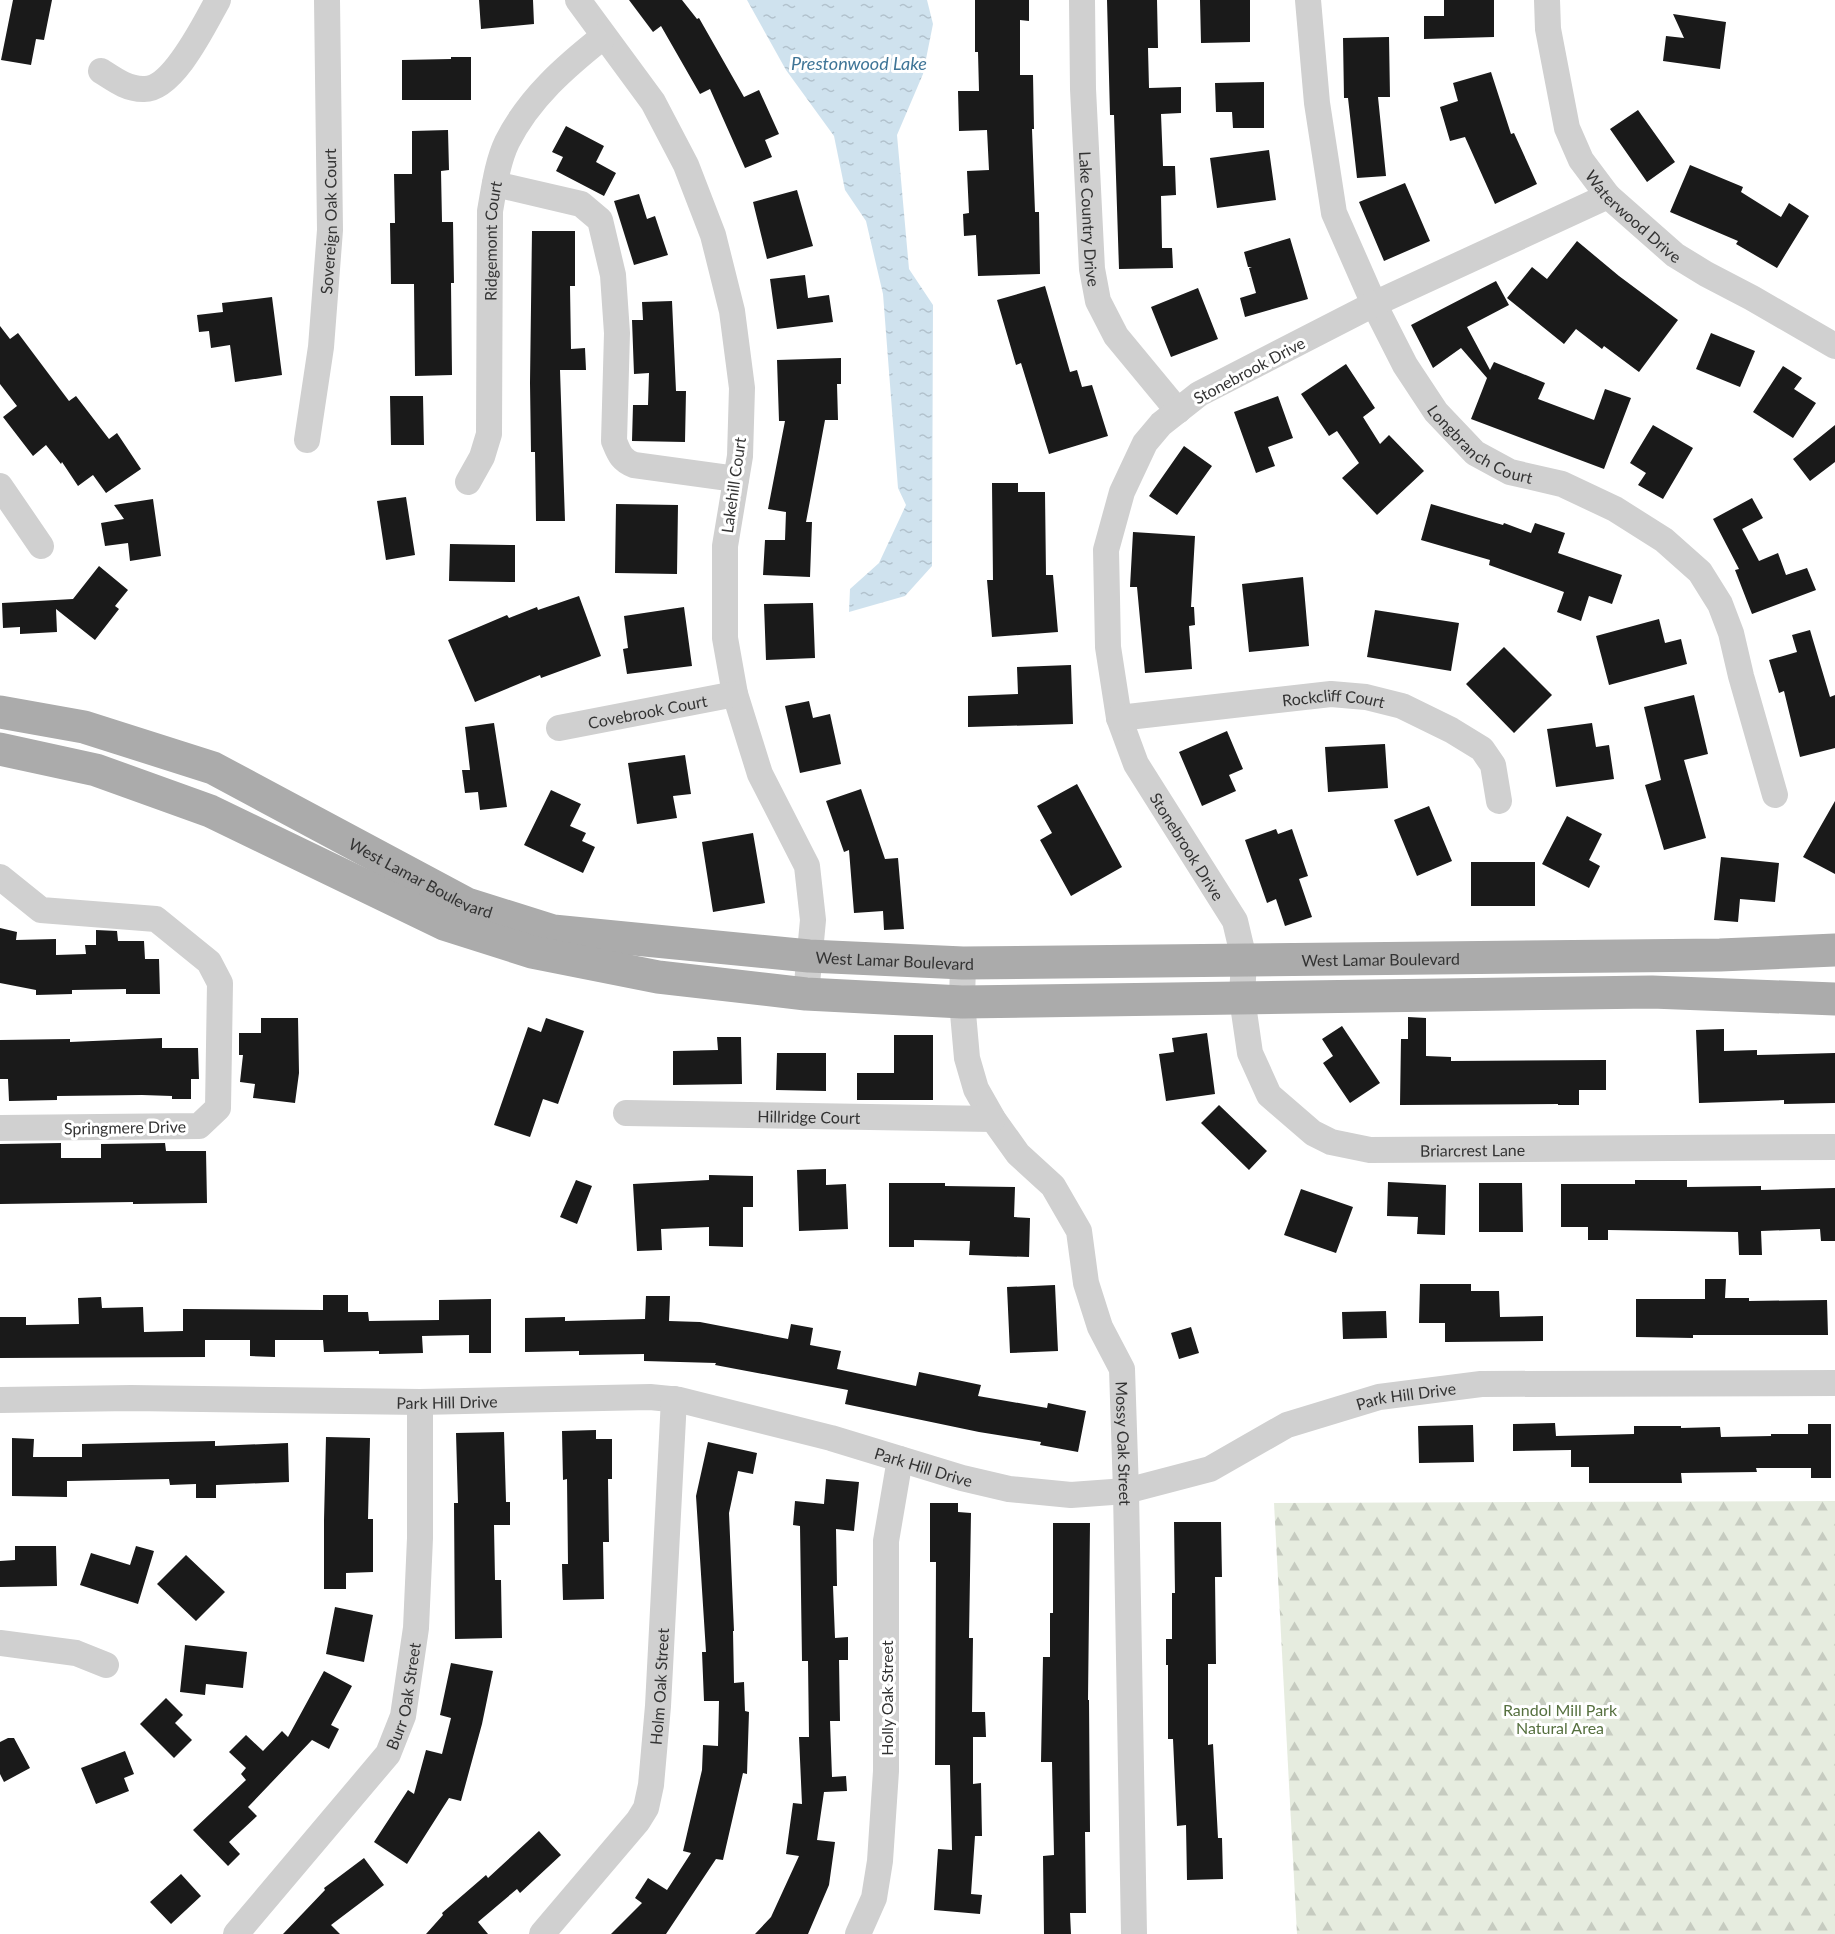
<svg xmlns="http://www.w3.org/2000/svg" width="1835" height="1934" font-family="Lato,sans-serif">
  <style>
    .forest { fill: url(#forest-firs) }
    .water { fill: url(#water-ripples) }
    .building { fill: #1a1a1a }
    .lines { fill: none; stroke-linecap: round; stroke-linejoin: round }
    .minor { stroke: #d0d0d0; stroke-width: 26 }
    .major { stroke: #ababab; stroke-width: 33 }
    .labels { text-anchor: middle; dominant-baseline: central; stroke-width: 6; stroke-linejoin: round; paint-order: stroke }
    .street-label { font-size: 16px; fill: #333; stroke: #fff }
    .park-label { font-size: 16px; fill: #56703f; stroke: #fff }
    .water-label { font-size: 18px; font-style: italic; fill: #3f7597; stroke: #fff }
  </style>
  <defs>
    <pattern id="forest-firs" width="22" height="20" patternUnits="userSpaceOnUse" patternTransform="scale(1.5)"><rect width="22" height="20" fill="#e6ecdf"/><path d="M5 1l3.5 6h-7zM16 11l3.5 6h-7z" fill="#c6cbc0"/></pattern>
    <pattern id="water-ripples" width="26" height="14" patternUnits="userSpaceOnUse" patternTransform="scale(1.5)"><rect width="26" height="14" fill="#cfe2ee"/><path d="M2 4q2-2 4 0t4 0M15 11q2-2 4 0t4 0" fill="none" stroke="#b2c2cd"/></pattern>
  </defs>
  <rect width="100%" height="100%" fill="#fff"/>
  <path class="forest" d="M1835 1501V1934H1297L1274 1503Z"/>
  <path class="water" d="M747 0H927L933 24 923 74 897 135 909 269 933 305 932 566 905 596 849 612 850 589 879 563 906 505 898 488 883 294 866 221 845 190 834 136 786 70Z"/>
  <path class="building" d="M13 0H52L44 40 36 39 31 65 1 60Z
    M479 0H533L534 24 481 29Z
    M629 0H682L697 19 699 18 744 97 759 90 779 134 765 140 772 157 745 168 710 89 700 94 661 26 653 32Z
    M975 0H1029V21L1020 20V75H1033L1034 129H1032L1035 212H1039L1040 274 978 276 976 235 964 236 963 214 969 213 967 171 989 170 987 130 959 131 958 91H979L978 52H975Z
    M1107 0H1157L1158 48H1148L1149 88 1181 87V113L1161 114 1163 166H1175L1176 195 1161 196 1162 248H1172L1173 268 1119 269 1114 115H1110Z
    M1200 0H1250V42L1201 43Z
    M1444 0H1494V37L1424 39V16H1444Z
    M1673 14 1726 22 1720 69 1663 61 1666 36 1684 38Z
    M1389 37 1390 97H1378L1386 176 1357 178 1348 98H1344L1343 38Z
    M451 57H471V100H402V60L451 59Z
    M1491 72 1511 134 1514 133 1537 184 1495 204 1465 137 1450 141 1440 107 1458 101 1453 83Z
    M1264 82V128H1233L1232 112H1216L1215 83Z
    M1638 110 1675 162 1647 182 1610 129Z
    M566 126 604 146 596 162 616 173 604 196 556 171 563 157 552 152Z
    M448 130 449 170 441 171 442 222H453L454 283H451L452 375 415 376 414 284H391L390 223H395L394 174H412V131Z
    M1269 150 1276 200 1217 208 1210 158Z
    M1690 165 1743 187 1741 192 1781 217 1789 203 1809 216 1777 268 1736 244 1738 241 1670 212Z
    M1405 183 1430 241 1384 261 1359 202Z
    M797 190 813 246 767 259 753 202Z
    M639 194 647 219 655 216 668 255 634 265 614 201Z
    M532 231H575V286H570L571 349 585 348 586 370H560L565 521H536L535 452H531L530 383Z
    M1290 238 1308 299 1245 317 1240 298 1256 293 1249 268 1252 267H1248L1244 252Z
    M1577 241 1619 276 1678 320 1639 372 1604 346 1602 349 1576 329 1564 344 1507 298 1532 267 1547 279Z
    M805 275 808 298 829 295 833 322 777 329 770 279Z
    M1496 281 1509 305 1467 327 1490 370 1494 362 1545 383 1538 399 1594 420 1605 389 1631 398 1604 469 1471 419 1487 378 1461 348 1433 368 1411 325Z
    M1045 286 1070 372 1077 370 1082 387 1092 385 1108 436 1049 454 1021 363 1016 365 997 300Z
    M1198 288 1218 339 1171 357 1151 307Z
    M272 297 282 375 235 382 230 345 211 348 209 331 199 332 197 315 223 312 222 303Z
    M672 301 676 391H686L685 442 632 441 633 405H648L649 373 634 374 632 320H643L642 302Z
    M0 326 10 339 18 333 69 401 76 396 109 439 117 433 141 469 106 493 93 475 78 486 62 462 61 464 46 445 33 456 3 417 17 406 0 384Z
    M1711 333 1755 351 1740 387 1696 369Z
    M841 358V384H837L838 420H825L806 522H812L810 577 763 575 765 540H785L786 512 768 509 785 421H779L777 360Z
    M1346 364 1375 408 1363 417 1380 444 1389 435 1424 471 1377 515 1342 478 1359 463 1337 431 1329 436 1301 394Z
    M1783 366 1802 378 1794 389 1816 403 1793 438 1753 412Z
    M390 396H423L424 445H391Z
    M1278 396 1293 438 1268 447 1275 466 1256 473 1234 412Z
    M1653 425 1693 448 1663 499 1638 485 1646 473 1630 463Z
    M1835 425V462L1810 481 1793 459Z
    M1184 446 1212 466 1177 515 1149 496Z
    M992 483H1018V492H1045L1046 575H1053L1058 632 992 637 987 580H993Z
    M406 497 415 555 386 560 377 501Z
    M1752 498 1763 518 1742 529 1759 561 1778 553 1786 575 1807 568 1816 590 1752 614 1735 570 1739 569 1713 519Z
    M153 499 161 556 130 561 128 543 105 546 101 523 124 519 114 505Z
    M616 504 678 505 677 574 615 573Z
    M1431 504 1503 525 1504 523 1531 533 1535 523 1565 533 1558 553 1622 575 1612 604 1589 596 1581 621 1557 612 1564 592 1489 565 1490 560 1421 540Z
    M1133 532 1195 536 1191 607H1194L1195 625 1189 626 1192 669 1145 673 1137 587H1130Z
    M450 544 515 545V582L449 581Z
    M99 566 128 590 115 606 119 609 95 640 56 609 57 632 20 634V627L3 628 2 603 73 599Z
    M1303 577 1309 646 1249 652 1242 584Z
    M579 596 601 656 541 678 540 675 475 702 448 640 507 615 509 618 537 607 538 610Z
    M813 603 815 658 766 660 764 604Z
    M684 607 692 666 627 674 623 649 628 648 624 616Z
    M1375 610 1459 623 1451 671 1367 657Z
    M1659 619 1665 643 1681 639 1687 664 1609 685 1596 636Z
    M1810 630 1830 697 1835 695V748L1800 757 1784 691 1779 693 1769 660 1797 652 1792 635Z
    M1504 647 1552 695 1514 733 1466 684Z
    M1071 665 1073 724 968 727V696L1018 694 1017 667Z
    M1694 695 1708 754 1684 760 1706 838 1664 850 1645 785 1661 780 1644 707Z
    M809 701 813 718 830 714 841 764 800 773 785 706Z
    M494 723 507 807 480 810 478 792 465 793 462 770H470L465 727Z
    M1592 723 1596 747 1609 745 1614 779 1556 787 1547 729Z
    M1227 731 1243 769 1229 775 1236 791 1202 806 1179 752Z
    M1385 744 1388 788 1328 792 1325 747Z
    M685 755 691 794 673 796 677 818 637 824 628 763Z
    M1077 784 1122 867 1071 896 1040 840 1052 833 1037 806Z
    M861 789 885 859 898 858 904 929 884 930 883 911 854 913 849 850 844 852 826 801Z
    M551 790 581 804 570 826 586 833 582 841 595 847 583 873 524 845Z
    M1835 801V874L1803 857Z
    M1429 806 1452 861 1417 876 1394 820Z
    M1567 816 1602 834 1589 860 1600 866 1589 888 1542 864Z
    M1276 829 1278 834 1292 829 1308 876 1299 879 1312 917 1285 926 1276 899 1267 903 1245 840Z
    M753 833 765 903 713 912 702 842Z
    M1721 857 1779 863 1775 902 1740 899 1738 922 1714 920Z
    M1471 862H1535V906H1471Z
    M0 928 17 932 16 940 56 939V955L86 954 85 945H96V930L117 931 118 941H144L145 959H159L160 994H126V989L72 990V994L36 995V990L0 983Z
    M1408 1017 1426 1018V1056L1451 1057V1061L1606 1060V1090H1579V1105H1558V1104L1400 1105 1401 1039H1408Z
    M261 1018H298L299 1073 295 1103 253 1098 255 1084 240 1082 243 1055H239V1033H261Z
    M546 1018 584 1031 558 1104 543 1099 530 1137 494 1125 528 1027 541 1032Z
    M1342 1026 1380 1083 1350 1103 1323 1063 1333 1056 1322 1039Z
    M1724 1029V1051L1757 1050V1055L1835 1053V1103L1784 1104V1100L1699 1103 1696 1030Z
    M1207 1033 1215 1094 1166 1101 1159 1054 1174 1052 1172 1038Z
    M894 1035H933V1100H857V1073H894Z
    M717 1037H741L742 1084 673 1085V1051L718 1050Z
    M162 1038V1048H198L199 1079H191V1099H172V1096L142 1095 57 1096V1100L9 1101 8 1079H0V1040L70 1039V1042Z
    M777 1053H826V1091L776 1090Z
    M1219 1105 1267 1151 1249 1170 1201 1123Z
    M61 1143V1158H101V1144L165 1143 166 1151H206L207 1203 133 1204V1202L0 1204V1144Z
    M826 1169V1185L846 1184 848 1229 799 1231 797 1170Z
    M709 1175 753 1176V1207H743V1247L709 1246V1227L661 1229 662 1250 637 1251 633 1184 709 1180Z
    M576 1180 592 1186 577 1224 560 1217Z
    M1635 1180H1687V1187L1761 1186V1190L1835 1188V1241H1821L1820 1229 1761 1231 1762 1255H1739L1738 1232 1608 1230V1240H1588V1227H1561V1184H1635Z
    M1388 1182 1446 1185 1445 1235 1417 1234 1418 1217 1387 1216Z
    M889 1183H945V1186L1015 1187 1014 1217 1030 1218 1029 1257 969 1255 970 1241 914 1240V1247H889Z
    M1479 1183H1522L1523 1232H1479Z
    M1301 1189 1353 1207 1336 1253 1284 1235Z
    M1705 1279H1726L1725 1298H1749V1301L1827 1300 1828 1335H1693V1338L1636 1337V1299H1705Z
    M1420 1284H1471V1291H1499L1500 1317 1543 1316V1341L1445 1342V1323H1419Z
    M1055 1285 1058 1351 1010 1353 1007 1287Z
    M323 1295H348V1312H368L369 1321 439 1320V1300L491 1299V1353H469V1335L422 1336 423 1353 379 1354V1351L324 1352 323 1340H275V1357L250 1356V1340H205V1357L0 1358V1317H26V1325L79 1324 78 1298 101 1297 102 1308 143 1307 144 1332 183 1331V1309L323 1310Z
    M646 1296H670L669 1321 700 1322 788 1339 791 1324 813 1328 810 1345 841 1351 837 1369 916 1386 919 1372 981 1385 978 1396 1047 1408 1048 1403 1086 1411 1078 1452 1040 1445 1041 1442 979 1432 845 1404 848 1390 715 1365 716 1363 644 1361V1354L579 1355V1351L525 1352V1318L565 1317V1321L645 1319Z
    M1386 1311 1387 1338 1343 1339 1342 1312Z
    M1191 1327 1199 1353 1179 1359 1171 1333Z
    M1555 1423 1556 1436 1634 1434V1426H1681V1428L1720 1427 1721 1437 1771 1436V1434H1808V1424H1831V1478H1811V1468H1756L1757 1472 1681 1473 1682 1483H1589V1467H1571V1450L1513 1451V1424Z
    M1473 1425 1474 1462 1419 1463 1418 1426Z
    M596 1430V1439H612V1479H608L609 1542H603L604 1599 563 1600 562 1564H568L567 1479 563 1480 562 1431Z
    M504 1432 506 1502H510V1525H494L495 1580H501L502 1638 455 1639 454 1503H458L456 1433Z
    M326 1437 370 1438 368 1519H373V1572L346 1573V1589H324V1520Z
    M12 1438 34 1439 33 1457H82V1444L215 1441V1446L288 1443 289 1482 216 1485V1498H196V1484L170 1485 169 1479 67 1481V1497L12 1496Z
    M708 1442 757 1453 753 1474 738 1471 729 1513 734 1631H733L734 1683 744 1682 745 1711 749 1712 747 1774 743 1773 723 1860 716 1859 666 1934H611L642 1903 635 1898 648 1878 667 1890 691 1853 683 1851 702 1770 703 1745 718 1746 719 1701H704L702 1652H706L696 1496Z
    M826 1479 859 1482 854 1531 836 1529 837 1586H833L835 1638 848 1637V1660H839L840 1721H830L832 1777 846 1776 847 1791 824 1792 817 1840 835 1842 829 1885 808 1934H755L771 1917 799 1856 786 1854 793 1803 802 1804 799 1737H809L808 1661H802L800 1526 793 1525 795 1501 824 1504Z
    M930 1503H958V1512L971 1513 969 1638H973L972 1712H985L986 1737H973V1784L981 1783 982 1836H975L971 1894 982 1895 980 1914 934 1910 938 1849 952 1850 950 1765H935L936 1562H930Z
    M1174 1522H1221L1222 1577H1215L1216 1664H1208V1745L1213 1744 1218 1838H1222L1223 1879 1187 1880 1186 1825 1177 1826 1173 1739H1168V1665H1166V1639H1172V1593H1175Z
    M1053 1523H1090L1088 1700H1089L1090 1832H1085L1086 1913H1070L1071 1934H1044L1043 1856 1054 1855 1052 1762H1041L1043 1657H1050V1613H1053Z
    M15 1546H56L57 1586 0 1587V1561L15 1560Z
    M136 1546 154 1551 138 1604 80 1585 91 1553 130 1565Z
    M186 1555 225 1592 196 1621 157 1584Z
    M335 1607 373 1615 364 1662 326 1654Z
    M185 1645 247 1652 243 1688 206 1684 205 1695 180 1692Z
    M451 1663 493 1671 482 1724 461 1801 449 1798 407 1864 374 1842 408 1790 414 1794 426 1750 442 1754 451 1718 440 1715Z
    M324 1671 352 1686 331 1725 339 1729 329 1749 312 1740 248 1807 257 1816 229 1842 240 1854 228 1866 193 1830 246 1780 241 1774 246 1768 229 1752 246 1735 263 1751 282 1731 288 1737Z
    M166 1698 183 1715 175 1723 192 1740 174 1758 140 1724Z
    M8 1738H14L30 1768 4 1782 0 1774V1742Z
    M125 1751 134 1774 124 1778 129 1791 96 1804 81 1768Z
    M539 1831 561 1855 520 1893 517 1889 478 1922 488 1934H426L443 1915 442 1913 486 1875 488 1878Z
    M364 1858 384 1885 331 1925 340 1934H283L325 1890 324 1888Z
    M181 1874 201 1896 171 1924 150 1902Z"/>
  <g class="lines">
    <g class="minor">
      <path d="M578 0 653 102 686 165 713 235 732 311 742 388 740 456 725 546V638L735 694 760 774 807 866 813 920 806 994"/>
      <path id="s1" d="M1082 0 1083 89 1092 269 1098 301 1116 336 1178 411"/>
      <path id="s2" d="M1308 0 1317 103 1334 213 1374 304 1405 365 1436 412 1475 453 1510 472 1562 484 1615 509 1664 540 1700 572 1720 604 1731 633 1741 676 1775 795"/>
      <path id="s3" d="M1547 0 1548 29 1567 128 1581 160 1608 196 1675 255 1706 274 1752 298 1835 346"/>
      <path d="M101 71C115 80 127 89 143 89 173 91 205 23 218 0"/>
      <path d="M495 184 581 204 600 220 613 275 617 333 614 441C619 453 621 460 634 465L736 479"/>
      <path id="s4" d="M1608 196 1374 304 1199 394 1161 424 1145 443 1122 492 1106 550 1108 647 1119 718 1136 764 1235 921 1244 959 1242 998 1250 1053 1269 1095 1313 1133 1331 1142 1370 1150 1835 1147"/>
      <path id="s5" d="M307 440 321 347 330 230 327 0"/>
      <path id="s6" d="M468 482 482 457 489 434 490 211C494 189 497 163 507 142 529 98 566 66 604 36"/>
      <path d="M0 486 41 546"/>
      <path id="s7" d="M1119 718 1331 694 1366 697 1402 706 1451 730 1482 749 1493 765 1499 801"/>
      <path id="s8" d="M559 728 735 694"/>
      <path d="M0 877 41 910 156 919 209 962 220 983 218 1108 199 1126 0 1128"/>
      <path id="s9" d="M963 963 962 1002 967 1058 976 1089 993 1119 1018 1154 1053 1186 1079 1231 1086 1283 1100 1327 1122 1369 1126 1491 1134 1934"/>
      <path id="s10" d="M626 1113 993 1119"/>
      <path id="s11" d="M0 1400 131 1398 420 1402 650 1397 680 1400 831 1438 962 1478 1009 1489 1071 1495 1126 1491 1210 1469 1287 1425 1379 1397 1481 1384 1835 1383"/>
      <path d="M0 1643 76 1653 106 1665"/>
      <path id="s12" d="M236 1934 388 1754 403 1716 416 1628 420 1538V1402"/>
      <path id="s13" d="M542 1934 638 1821 646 1808 651 1785 658 1706 674 1399"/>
      <path d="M858 1934 874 1898 880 1861 886 1771V1541L900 1459"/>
    </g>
    <g class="major">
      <path id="s14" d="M0 712 84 727 213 768 467 904 553 931 809 956 963 963 1720 955 1835 950"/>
      <path d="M0 749 96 770 210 811 444 924 532 952 658 977 806 994 962 1002 1652 992 1835 999"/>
    </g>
  </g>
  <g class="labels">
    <g class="street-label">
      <text stroke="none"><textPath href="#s3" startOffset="242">Waterwood Drive</textPath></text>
      <text stroke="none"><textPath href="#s1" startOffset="219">Lake Country Drive</textPath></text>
      <text stroke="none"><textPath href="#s5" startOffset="220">Sovereign Oak Court</textPath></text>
      <text stroke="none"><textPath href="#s6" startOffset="246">Ridgemont Court</textPath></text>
      <text transform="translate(1249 370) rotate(-28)">Stonebrook Drive</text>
      <text stroke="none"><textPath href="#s2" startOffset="495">Longbranch Court</textPath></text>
      <text transform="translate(733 485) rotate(-82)">Lakehill Court</text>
      <text stroke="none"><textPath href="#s7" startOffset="216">Rockcliff Court</textPath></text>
      <text stroke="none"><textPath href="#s8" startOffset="90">Covebrook Court</textPath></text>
      <text stroke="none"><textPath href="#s4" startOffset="957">Stonebrook Drive</textPath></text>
      <text stroke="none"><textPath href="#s14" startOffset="456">West Lamar Boulevard</textPath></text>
      <text stroke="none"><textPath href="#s14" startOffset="1428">West Lamar Boulevard</textPath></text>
      <text stroke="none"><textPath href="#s14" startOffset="942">West Lamar Boulevard</textPath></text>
      <text stroke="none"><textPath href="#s10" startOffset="183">Hillridge Court</textPath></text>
      <text transform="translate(125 1127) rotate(-1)">Springmere Drive</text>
      <text stroke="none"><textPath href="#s4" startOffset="1446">Briarcrest Lane</textPath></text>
      <text stroke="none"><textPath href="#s11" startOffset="1437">Park Hill Drive</textPath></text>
      <text stroke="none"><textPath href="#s11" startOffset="447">Park Hill Drive</textPath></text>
      <text stroke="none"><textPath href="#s9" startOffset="525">Mossy Oak Street</textPath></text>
      <text stroke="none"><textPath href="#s11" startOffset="933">Park Hill Drive</textPath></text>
      <text stroke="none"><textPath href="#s13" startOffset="286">Holm Oak Street</textPath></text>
      <text stroke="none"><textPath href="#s12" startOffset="296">Burr Oak Street</textPath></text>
      <text transform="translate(886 1698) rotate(-90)">Holly Oak Street</text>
    </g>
    <g class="park-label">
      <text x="1560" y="1709">Randol Mill Park<tspan x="1560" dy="18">Natural Area</tspan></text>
    </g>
    <g class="water-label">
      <text x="859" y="63">Prestonwood Lake</text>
    </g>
  </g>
</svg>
